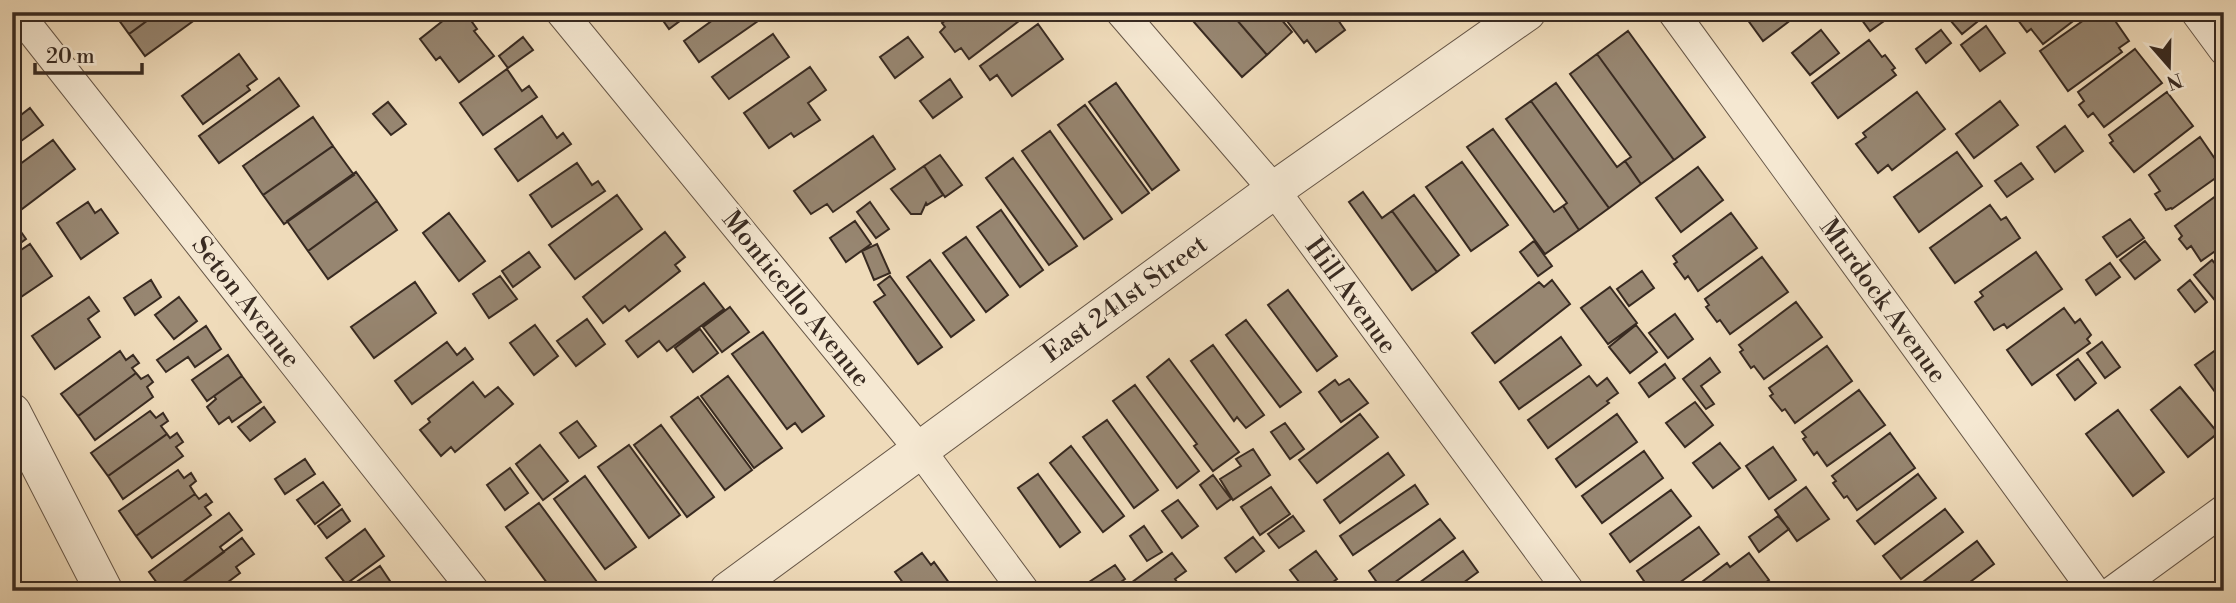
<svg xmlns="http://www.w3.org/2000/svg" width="2236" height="603" font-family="'Libre Bodoni',serif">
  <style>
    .building { fill: #978671; stroke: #382a21; stroke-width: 2 }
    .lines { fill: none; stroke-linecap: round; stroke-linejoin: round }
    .minor-casing { stroke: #665647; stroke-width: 32 }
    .tertiary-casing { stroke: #665647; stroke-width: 39 }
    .minor { stroke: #f5e8d2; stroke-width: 30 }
    .tertiary { stroke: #f5e8d2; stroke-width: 37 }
    .labels { text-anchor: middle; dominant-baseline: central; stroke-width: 6; stroke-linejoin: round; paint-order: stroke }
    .street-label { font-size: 26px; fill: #382a21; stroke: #f5e8d2 }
  </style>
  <rect width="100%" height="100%" fill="#efdbba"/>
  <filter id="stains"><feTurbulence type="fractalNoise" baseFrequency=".00286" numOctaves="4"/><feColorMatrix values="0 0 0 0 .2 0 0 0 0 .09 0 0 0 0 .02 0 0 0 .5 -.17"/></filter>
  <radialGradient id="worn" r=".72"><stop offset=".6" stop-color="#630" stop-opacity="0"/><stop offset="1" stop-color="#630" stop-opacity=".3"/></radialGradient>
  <path class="building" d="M113 12H159L129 34Z
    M159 12H199L194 16 196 19 145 56 129 34Z
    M454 12H465L477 29 474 31 494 56 459 82 440 57 436 60 420 39Z
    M657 12H692L669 29Z
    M724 12H752L758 21 699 62 684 41Z
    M957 12H1025L1027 15 969 59 961 48 955 52 940 32 945 27 942 23Z
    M1230 12H1275L1292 32 1267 55Z
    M1230 12 1267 55 1242 77 1186 13Z
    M1280 12H1338L1342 17 1338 20 1345 30 1316 52 1307 40 1304 43Z
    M1742 12H1800V13L1763 41Z
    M1856 12H1888L1891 16 1870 31Z
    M1961 12H1985L1987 14 1962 34 1950 20Z
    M2012 12H2085L2043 44 2031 29 2027 32Z
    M2102 12H2109L2129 41 2119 48 2122 52 2068 91 2040 51 2094 13 2096 17Z
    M1038 24 1063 59 1012 96 997 75 990 80 980 66Z
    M1986 26 2005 53 1980 71 1961 45Z
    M1821 30 1839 53 1810 75 1792 53Z
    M1941 30 1951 43 1926 63 1916 49Z
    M1628 31 1705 137 1674 160 1597 54Z
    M773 34 789 57 729 99 712 77Z
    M523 37 533 50 508 68 499 56Z
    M908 37 923 57 895 78 880 57Z
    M1869 40 1882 57 1885 55 1895 68 1892 70 1896 75 1838 118 1812 83Z
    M2135 49 2162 83 2104 127 2093 113 2088 117 2079 105 2084 101 2078 92Z
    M239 54 257 79 247 86 250 90 203 124 182 96Z
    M1597 54 1674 160 1641 184 1625 161 1631 157 1570 74Z
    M810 67 826 90 808 103 820 120 794 137 791 133 769 148 744 113Z
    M507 69 522 91 529 86 537 97 483 135 460 103Z
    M279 78 299 106 219 163 199 136Z
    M950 79 962 97 933 118 920 101Z
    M1116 83 1179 170 1152 190 1089 102Z
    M1556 83 1617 167 1625 161 1641 184 1609 208 1531 101Z
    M1917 92 1945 129 1892 170 1888 165 1878 173 1856 144 1866 137 1863 133Z
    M2167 92 2193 126 2134 172 2110 143 2113 141 2109 135Z
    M1531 101 1609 208 1579 230 1563 206 1567 203 1506 119Z
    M2000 101 2018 125 1974 158 1956 134Z
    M388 102 406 124 391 135 373 114Z
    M1085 105 1149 193 1122 213 1058 125Z
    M30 108 43 125 17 144 12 138V122Z
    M542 116 557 138 563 133 571 144 518 181 495 149Z
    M313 117 333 146 263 195 243 166Z
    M2065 126 2083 151 2055 172 2037 147Z
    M1493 129 1554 212 1563 206 1579 230 1545 254 1467 147Z
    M1050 131 1112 219 1084 239 1022 151Z
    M873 136 895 169 833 212 827 204 811 214 794 191Z
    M2200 137 2224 172 2172 209 2171 208 2166 210 2155 194 2160 191 2149 175Z
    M53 140 75 169 22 209 12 195V170Z
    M333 146 354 175 284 224 263 195Z
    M1957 152 1982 186 1919 232 1894 197Z
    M940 155 962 185 945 197 924 166Z
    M1013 158 1077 246 1049 265 986 178Z
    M1462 162 1508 225 1471 251 1426 187Z
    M577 163 592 185 598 181 605 191 552 227 530 195Z
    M2021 163 2033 179 2007 197 1995 181Z
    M924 166 943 195 927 205 926 203 921 214H911L891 189Z
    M1698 167 1723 200 1681 232 1656 198Z
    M356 172 377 201 308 251 287 221Z
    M2224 190V245L2201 261 2191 246 2187 249 2179 239 2182 236 2175 226Z
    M1363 192 1382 218 1392 211 1437 272 1412 290 1349 202Z
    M617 195 642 229 575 279 549 245Z
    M1414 195 1459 255 1437 272 1392 211Z
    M377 201 397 230 328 279 308 251Z
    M88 202 95 213 101 209 118 233 81 259 57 223Z
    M870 202 889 229 876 238 857 212Z
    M1990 205 2001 220 2006 217 2020 238 1955 283 1930 248Z
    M1001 210 1043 270 1020 287 977 227Z
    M449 213 485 261 459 281 423 233Z
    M1731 213 1757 248 1698 291 1688 276 1685 279 1674 264 1677 262 1673 256Z
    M2130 219 2144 238 2117 257 2103 237Z
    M855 221 871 244 846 262 830 238Z
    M14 222 26 239 12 249V223Z
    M665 232 685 257 675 265 680 271 629 311 625 306 603 323 583 297Z
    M966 237 1008 295 986 312 943 253Z
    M1534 241 1552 266 1538 276 1520 252Z
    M2145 241 2160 260 2135 279 2120 260Z
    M30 244 52 276 12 303V256Z
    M877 244 890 273 874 280 862 251Z
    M529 252 540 267 513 287 502 271Z
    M2036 252 2062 289 2007 328 2004 324 1994 330 1975 302 1983 296 1980 292Z
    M1762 257 1788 292 1730 334 1720 320 1717 322 1706 307 1709 305 1705 299Z
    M930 260 974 320 951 337 907 277Z
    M2212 260 2224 274V298L2217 303 2194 275Z
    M2110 263 2120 277 2096 295 2086 280Z
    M1642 271 1654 288 1629 306 1617 289Z
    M500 276 517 299 489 318 473 294Z
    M890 276 942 347 918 364 874 302 885 295 878 285Z
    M151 280 161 297 135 315 124 298Z
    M1552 280 1570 304 1495 363 1472 333 1539 282 1544 287Z
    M2190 280 2207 302 2195 312 2178 290Z
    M415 282 436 313 374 358 351 327Z
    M704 283 724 309 667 351 659 341 638 357 626 341Z
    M1610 287 1637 323 1608 344 1581 308Z
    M1288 290 1337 356 1317 371 1268 305Z
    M89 297 99 311 88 319 100 337 55 369 32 336Z
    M179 297 197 321 174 339 155 315Z
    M1796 302 1822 337 1764 379 1754 366 1751 368 1740 352 1743 350 1739 345Z
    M730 307 749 332 722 352 703 327Z
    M2064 308 2075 323 2080 319 2091 335 2087 339 2090 343 2032 385 2007 350Z
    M1675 314 1693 339 1668 358 1649 333Z
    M587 319 605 344 576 366 557 341Z
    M1246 320 1301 392 1280 407 1226 335Z
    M535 325 558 356 534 375 510 343Z
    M1636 325 1657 352 1630 373 1609 347Z
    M206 326 221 349 195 367 188 357 166 372 157 360Z
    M700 329 718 353 693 372 675 348Z
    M763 332 824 416 802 432 795 423 787 429 732 354Z
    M1561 337 1581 365 1519 409 1500 382Z
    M447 342 457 355 465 348 473 359 412 404 395 381Z
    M2102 342 2120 367 2105 378 2087 353Z
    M2224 344V404L2195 365Z
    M1213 345 1264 415 1246 428 1237 417 1234 421 1191 361Z
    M1827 346 1852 381 1795 423 1785 409 1782 411 1770 396 1773 394 1769 388Z
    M120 351 126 360 133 355 139 363 132 368 136 373 78 416 61 394Z
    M228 355 242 376 207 401 192 380Z
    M1710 358 1720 372 1701 386 1714 404 1706 409 1683 379Z
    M1169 359 1239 452 1213 471 1194 446 1197 444 1147 377Z
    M2078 359 2096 383 2075 400 2057 375Z
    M1665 364 1675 378 1649 397 1639 383Z
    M136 373 141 379 148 375 153 382 147 387 153 397 95 440 78 416Z
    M242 376 261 402 232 422 229 417 219 424 207 407 216 399 214 396Z
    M728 376 782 448 754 468 701 396Z
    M1589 376 1597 386 1607 378 1618 393 1607 401 1609 403 1548 448 1528 420Z
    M1349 379 1368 403 1341 422 1319 392 1335 380 1339 385Z
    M473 382 485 397 498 387 513 404 455 452 451 447 441 456 420 430 430 422 428 419Z
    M1135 385 1199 471 1177 488 1113 401Z
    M2180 387 2218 433 2188 457 2151 410Z
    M1859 390 1885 425 1827 466 1817 452 1814 455 1803 439 1806 437 1802 432Z
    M698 397 752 470 725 490 671 417Z
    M1695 402 1713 425 1685 447 1666 423Z
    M264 407 275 422 250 441 238 427Z
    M2118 410 2164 472 2133 496 2086 434Z
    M150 411 156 418 163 413 168 421 161 426 167 434 108 476 91 453Z
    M1360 414 1378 437 1317 483 1299 460Z
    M1617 414 1637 442 1576 487 1556 459Z
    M1107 420 1158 490 1134 508 1083 437Z
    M577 421 596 446 579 458 560 433Z
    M1285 423 1304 449 1290 459 1271 432Z
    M661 425 714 497 687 517 634 445Z
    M177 433 183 442 176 447 183 456 123 499 108 476 167 434 170 438Z
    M1890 433 1915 468 1857 510 1847 496 1844 498 1833 483 1836 481 1832 476Z
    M1720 443 1740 468 1713 488 1693 463Z
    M540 445 568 481 543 500 516 464Z
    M629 445 680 515 649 538 598 467Z
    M1071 446 1124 516 1103 532 1050 463Z
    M1773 447 1796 480 1769 499 1746 466Z
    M1253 449 1270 475 1233 500 1220 479 1241 466 1236 459Z
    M1644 451 1663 478 1602 523 1582 496Z
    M1388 453 1404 475 1340 523 1324 500Z
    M305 459 315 474 285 494 275 479Z
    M510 468 528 493 505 510 487 485Z
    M178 470 184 478 191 473 196 481 190 486 195 494 136 536 119 511Z
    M1038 474 1080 532 1060 547 1018 488Z
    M1918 474 1936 498 1875 544 1857 521Z
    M1213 475 1231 499 1217 509 1200 485Z
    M585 476 636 547 605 569 554 499Z
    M323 482 340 505 315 524 297 500Z
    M1415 485 1428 504 1353 555 1340 536Z
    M1271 487 1290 514 1260 535 1241 507Z
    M1806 487 1829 519 1797 541 1775 510Z
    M1671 490 1691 516 1630 562 1610 534Z
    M195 494 199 499 206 494 212 502 205 507 211 515 152 558 136 536Z
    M1178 500 1198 526 1182 538 1162 511Z
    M539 503 600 586 594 591H586L581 585 573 591H553L506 527Z
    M342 509 350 521 327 538 318 526Z
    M1945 509 1963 532 1901 579 1883 556Z
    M229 513 242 530 220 547 224 552 171 591H163L149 572Z
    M1293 516 1304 531 1279 548 1268 534Z
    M1778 516 1789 529 1759 552 1749 537Z
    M1440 519 1455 538 1383 591 1369 571Z
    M1144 526 1162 552 1147 561 1130 536Z
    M1699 527 1719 554 1668 591H1651L1637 571Z
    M365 529 384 556 346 584 326 558Z
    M1253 537 1264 551 1236 572 1225 558Z
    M242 538 254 554 236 567 240 573 216 591H171Z
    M1977 541 1994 564 1958 591H1911Z
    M1316 551 1337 579 1321 591H1306L1290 570Z
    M1463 551 1478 572 1452 591H1408Z
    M922 553 931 565 934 562 955 591H901L899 588 904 584 895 572Z
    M1172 553 1186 571 1175 579 1183 591H1120Z
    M1749 553 1769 580 1754 591H1690L1727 563 1730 567Z
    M1115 565 1125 579 1108 591H1095L1089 582Z
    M380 566 396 590 361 591 355 583Z"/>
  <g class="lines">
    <g class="minor-casing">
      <path id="minor" d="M17 12 474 591
        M561 12 920 450 1024 591
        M1121 12 1274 190 1569 591
        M1673 12 2094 591
        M2196 12 2224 50
        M2113 591 2224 510"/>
    </g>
    <g class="tertiary-casing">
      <path id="tertiary" d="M12 412 104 591
        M728 591 1274 190 1527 12"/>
    </g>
    <use href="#minor" class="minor"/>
    <use href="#tertiary" class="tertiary"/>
  </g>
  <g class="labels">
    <g class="street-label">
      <text transform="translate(1351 296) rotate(54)">Hill Avenue</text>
      <text transform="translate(796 299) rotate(51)">Monticello Avenue</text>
      <text transform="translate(1125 299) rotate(-36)">East 241st Street</text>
      <text transform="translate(1883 301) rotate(54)">Murdock Avenue</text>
      <text transform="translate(246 302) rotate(52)">Seton Avenue</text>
    </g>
  </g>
  <rect width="2236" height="603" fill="none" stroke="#efdbba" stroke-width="42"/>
  <rect x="14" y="14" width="2208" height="575" fill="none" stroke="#382a21" stroke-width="3.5"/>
  <rect x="21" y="21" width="2194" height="561" fill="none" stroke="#382a21" stroke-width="2"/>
  <g transform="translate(2169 66) rotate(160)" stroke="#f5e8d2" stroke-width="5" paint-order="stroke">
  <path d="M0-5L12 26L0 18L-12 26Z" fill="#382a21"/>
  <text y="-10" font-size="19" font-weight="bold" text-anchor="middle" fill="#382a21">N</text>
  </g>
  <path d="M35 63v10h107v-10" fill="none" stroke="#382a21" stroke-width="3.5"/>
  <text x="46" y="63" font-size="21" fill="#382a21" stroke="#f5e8d2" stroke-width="5" paint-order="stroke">20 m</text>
  <rect width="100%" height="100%" filter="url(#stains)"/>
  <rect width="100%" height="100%" fill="url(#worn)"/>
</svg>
